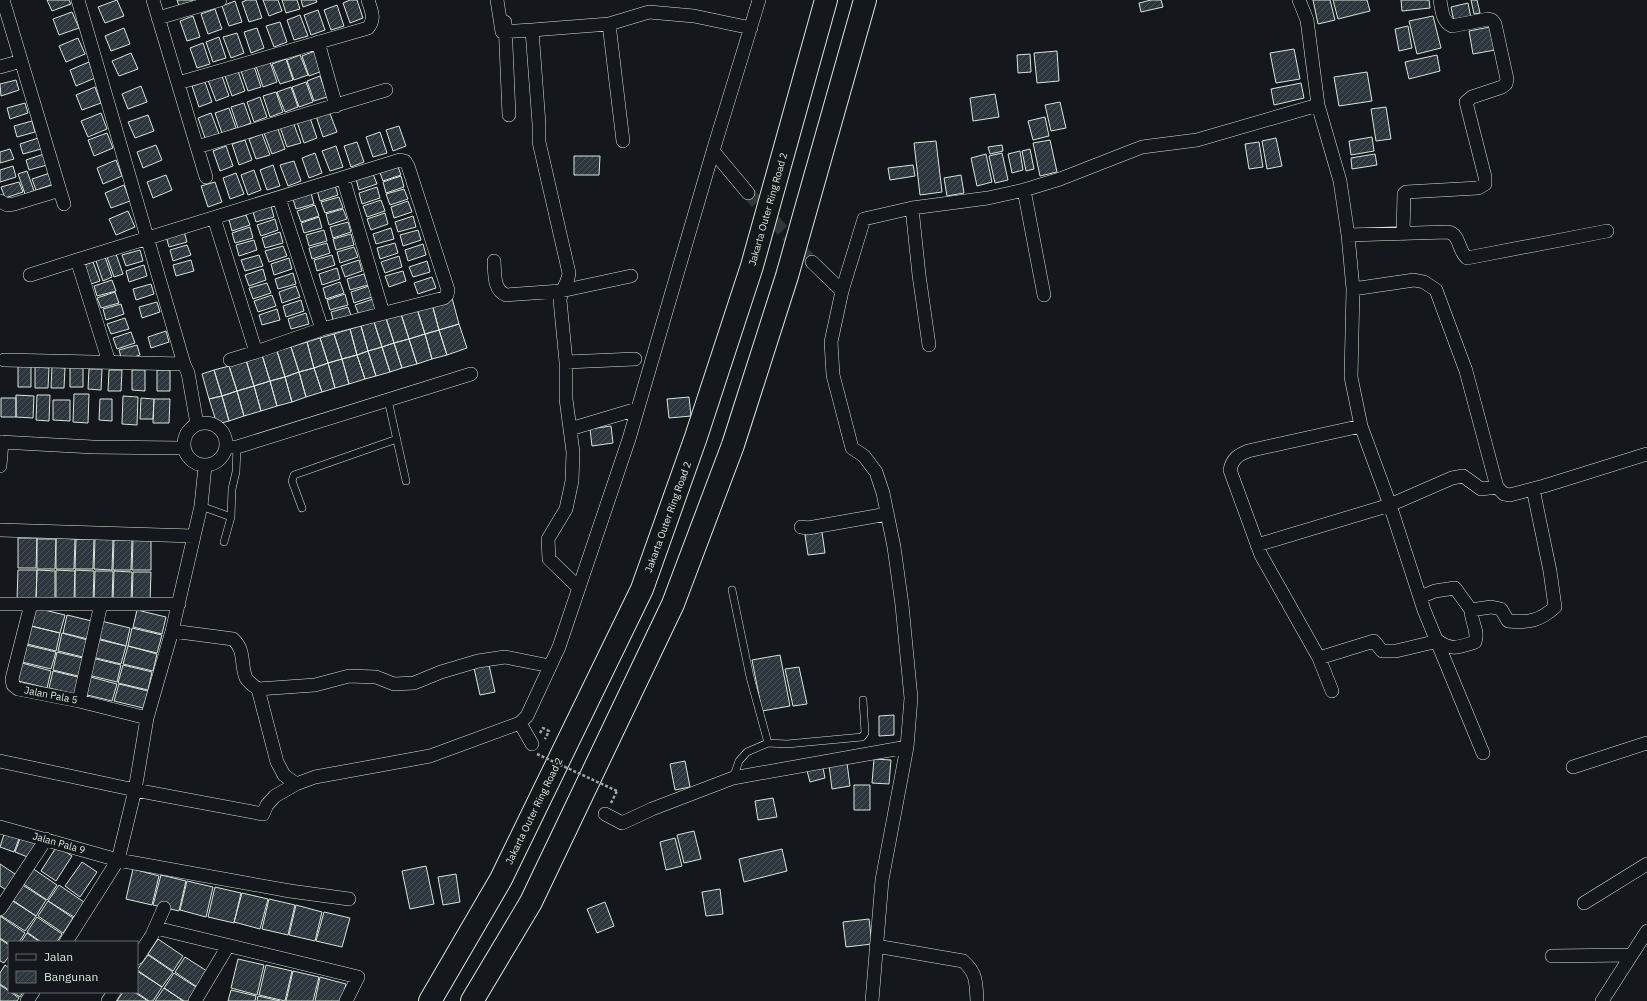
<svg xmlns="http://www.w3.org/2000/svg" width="1647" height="1001" font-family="'IBM Plex Sans',sans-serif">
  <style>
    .building { fill: url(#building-hatch); stroke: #d8e6dc }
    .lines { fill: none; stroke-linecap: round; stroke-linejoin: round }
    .street-tunnel { stroke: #313739; stroke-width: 13; stroke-dasharray: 13 6; stroke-linecap: butt }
    .lane-casing { stroke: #d8e6dc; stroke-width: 8 }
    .street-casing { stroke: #d8e6dc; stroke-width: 14 }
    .highway-casing { stroke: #d8e6dc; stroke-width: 24 }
    .path { stroke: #9da8a2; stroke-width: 2.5; stroke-dasharray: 3 2; stroke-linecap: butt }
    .lane { stroke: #14181c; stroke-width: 7 }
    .street { stroke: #14181c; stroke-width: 13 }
    .highway { stroke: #14181c; stroke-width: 22 }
    .path-bridge { stroke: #9da8a2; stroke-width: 2.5; stroke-dasharray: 3 2; stroke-linecap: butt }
    .labels { text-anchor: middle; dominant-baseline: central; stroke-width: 3; stroke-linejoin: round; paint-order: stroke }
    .street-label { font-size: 10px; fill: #d8e6dc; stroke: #14181c }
  </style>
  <defs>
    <pattern id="building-hatch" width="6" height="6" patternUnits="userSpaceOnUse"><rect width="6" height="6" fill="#2c363c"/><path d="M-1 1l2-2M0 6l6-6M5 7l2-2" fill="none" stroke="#4a5358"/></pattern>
  </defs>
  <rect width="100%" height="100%" fill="#14181c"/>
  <path class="building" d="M47 0H69L71 4 52 11Z
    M117 0 124 16 105 23 98 7Z
    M177 0H192L193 2 179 6Z
    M247 0H256L262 18 249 22 242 2Z
    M263 0H278L282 11 269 16Z
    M282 0H297L300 9 286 13Z
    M301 0H316L317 2 303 7Z
    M350 0H357L363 18 350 23 343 3Z
    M1151 0H1161L1163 7 1141 12 1139 3Z
    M1313 0H1330L1335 20 1318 24Z
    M1333 0H1367L1370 11 1338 19Z
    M1401 0H1429L1430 8 1402 11Z
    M1471 0H1477L1480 13 1474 14Z
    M235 1 242 22 229 26 222 6Z
    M1468 3 1471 18 1454 22 1451 7Z
    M337 5 344 26 331 30 324 10Z
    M215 9 222 29 208 34 201 14Z
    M318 10 325 30 311 35 304 15Z
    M72 12 79 28 59 35 53 19Z
    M300 15 308 36 294 40 287 20Z
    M193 16 200 37 187 41 180 21Z
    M1433 16 1441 48 1417 54 1409 21Z
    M280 22 287 42 274 47 266 26Z
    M1408 26 1412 48 1399 51 1395 29Z
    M1490 27 1495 50 1473 54 1469 31Z
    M124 28 130 44 111 51 105 36Z
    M257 28 264 48 251 53 244 32Z
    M237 33 244 53 231 58 223 37Z
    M219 37 226 58 213 62 206 42Z
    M78 38 85 54 66 62 59 46Z
    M203 43 210 64 197 68 190 48Z
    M1294 49 1300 79 1276 83 1270 53Z
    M315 51 322 71 309 76 302 56Z
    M1057 51 1059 81 1037 83 1034 53Z
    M131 53 138 69 119 76 112 61Z
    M1030 54 1031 72 1018 73 1017 55Z
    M300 55 308 75 294 80 287 60Z
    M1437 55 1440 71 1409 79 1405 62Z
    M286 59 293 80 280 84 272 64Z
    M89 62 95 78 76 86 70 70Z
    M270 62 277 82 263 87 256 66Z
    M254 66 261 87 248 91 241 71Z
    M238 71 245 91 232 96 225 76Z
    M1367 72 1372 101 1339 106 1334 77Z
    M222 76 229 96 216 101 208 80Z
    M320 76 327 97 314 101 307 81Z
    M16 80 19 90 1 96 0 84Z
    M205 82 212 102 199 107 192 86Z
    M306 82 313 102 299 107 292 87Z
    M1301 83 1304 98 1274 105 1271 89Z
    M141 86 147 102 128 109 122 94Z
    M95 87 101 103 82 110 76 95Z
    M291 87 298 107 285 112 277 92Z
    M276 92 283 112 270 117 263 96Z
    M995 94 999 117 973 121 970 98Z
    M260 97 267 117 254 122 247 102Z
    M1060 102 1066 128 1051 131 1045 105Z
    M25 103 28 113 10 119 7 108Z
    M244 103 251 123 238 128 231 107Z
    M1386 107 1391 139 1376 141 1371 109Z
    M229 108 236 128 222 133 215 113Z
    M329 111 337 132 323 137 316 116Z
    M101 113 107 129 88 137 81 121Z
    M211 113 219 134 205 138 198 118Z
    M148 115 154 131 135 138 128 122Z
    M1045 117 1049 136 1033 140 1028 121Z
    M310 118 317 138 304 143 297 122Z
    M32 121 35 132 17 137 14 126Z
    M293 122 301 143 287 147 280 127Z
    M399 126 406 146 393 151 386 130Z
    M278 129 285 149 272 154 264 133Z
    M380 132 387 153 373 157 366 137Z
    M107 133 113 148 94 156 88 140Z
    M262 134 270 155 256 159 249 139Z
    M1372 137 1374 151 1351 155 1349 141Z
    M38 138 41 149 23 154 20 144Z
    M1276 138 1282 166 1267 169 1262 141Z
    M245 140 252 160 239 165 232 144Z
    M1050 140 1057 172 1040 176 1033 143Z
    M936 141 942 192 920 195 914 143Z
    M357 142 364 162 351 167 344 146Z
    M1259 142 1263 167 1249 169 1245 144Z
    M156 145 162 160 143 168 137 152Z
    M1002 145 1003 151 990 154 988 147Z
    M226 146 233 166 220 171 213 151Z
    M336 146 343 167 330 171 322 151Z
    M10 149 14 159 0 163V152Z
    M1030 149 1034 169 1026 171 1022 151Z
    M1020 151 1023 170 1012 173 1008 154Z
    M315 153 322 173 309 178 302 158Z
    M1002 153 1008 180 995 183 989 156Z
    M44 154 47 165 29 170 26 160Z
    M986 154 992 182 977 186 971 158Z
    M1375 154 1377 165 1352 169 1351 158Z
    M574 156H600L599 175H574Z
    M116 160 122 176 103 184 97 168Z
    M294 161 301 181 288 186 280 165Z
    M397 164 401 175 383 181 379 170Z
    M273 165 280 186 267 190 260 170Z
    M913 165 915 176 890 180 888 168Z
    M13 166 16 177 0 182V170Z
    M254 170 261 190 248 195 241 175Z
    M27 171 34 191 25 194 18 174Z
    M50 173 54 184 36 190 32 179Z
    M236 173 244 194 230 199 223 178Z
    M373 174 377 184 359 190 356 179Z
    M166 175 172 190 153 198 147 182Z
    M961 175 964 193 947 196 944 178Z
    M401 176 404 187 386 193 383 182Z
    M19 182 23 192 5 198 1 187Z
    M215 182 222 202 208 207 201 186Z
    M124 185 130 201 111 208 105 193Z
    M335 185 338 195 320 201 317 190Z
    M377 187 380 198 362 204 359 193Z
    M404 189 408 199 390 205 386 194Z
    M311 193 314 204 296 209 293 199Z
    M339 197 343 208 325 213 321 202Z
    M381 200 385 211 367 217 363 206Z
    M408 201 412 212 394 218 391 207Z
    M315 205 319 216 301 222 297 211Z
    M271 206 274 217 256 222 253 212Z
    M343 209 347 219 329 225 326 214Z
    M128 211 135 227 116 235 109 219Z
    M385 213 388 224 371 230 367 219Z
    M246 215 250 225 232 231 229 220Z
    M413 216 416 227 398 232 395 222Z
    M319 217 322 228 304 233 301 223Z
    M275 219 278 230 261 236 257 225Z
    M348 222 351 232 333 238 330 227Z
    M250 227 253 238 235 243 232 233Z
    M391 228 394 239 376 244 373 234Z
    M324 230 327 241 309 246 306 235Z
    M418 230 421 240 403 246 400 235Z
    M184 231 187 242 169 247 166 236Z
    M280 232 283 243 265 248 262 238Z
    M351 234 354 245 336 250 333 239Z
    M254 240 257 250 239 256 236 245Z
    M327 243 330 253 312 259 309 248Z
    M395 243 398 253 380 259 377 248Z
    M423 244 426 255 408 261 405 250Z
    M187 245 191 255 173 261 170 250Z
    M283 246 287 256 269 262 265 251Z
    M354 247 358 257 340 263 337 252Z
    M140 250 143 261 126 266 122 255Z
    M116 254 123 274 114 277 107 257Z
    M259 255 263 266 245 271 241 260Z
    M332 255 335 265 317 271 314 260Z
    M399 256 402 267 385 273 381 262Z
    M105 257 112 277 103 281 96 261Z
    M289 258 292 269 274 275 271 264Z
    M191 260 194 271 176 276 173 265Z
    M359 260 362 271 345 277 341 266Z
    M427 261 430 272 413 277 409 267Z
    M93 262 100 281 91 284 84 265Z
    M144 265 147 276 129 282 126 271Z
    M337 268 340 279 322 285 319 274Z
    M263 269 266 280 249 286 245 275Z
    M403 271 406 281 389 287 385 276Z
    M293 273 296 284 278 289 275 279Z
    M364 274 368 285 350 290 347 279Z
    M432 277 436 288 418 294 414 283Z
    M112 280 116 291 97 296 94 286Z
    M340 282 344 293 326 299 323 288Z
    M267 283 271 293 253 299 249 288Z
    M151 284 154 294 136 300 133 289Z
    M296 286 300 297 282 303 279 292Z
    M369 286 372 297 354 303 351 292Z
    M115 292 119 303 101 308 97 298Z
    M345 294 348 305 330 310 327 300Z
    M272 295 276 306 258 312 254 301Z
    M452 298 459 324 439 330 432 304Z
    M373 299 377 310 359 315 355 305Z
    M301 300 304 311 286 317 283 306Z
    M157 302 160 312 142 318 139 307Z
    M121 304 124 314 106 320 103 309Z
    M432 304 439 330 425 334 417 309Z
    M348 307 352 318 334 323 331 312Z
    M277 309 280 320 262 325 259 315Z
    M417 309 425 334 409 339 401 314Z
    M306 313 309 324 291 329 288 319Z
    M401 314 409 339 394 343 386 318Z
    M125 318 129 329 111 334 107 324Z
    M386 318 394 343 382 347 374 322Z
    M374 322 382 347 368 351 361 326Z
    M459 324 467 348 447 355 439 330Z
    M361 326 368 351 357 355 350 329Z
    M350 329 357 355 342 359 334 334Z
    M439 330 447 355 432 359 425 334Z
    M166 331 169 342 151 348 148 337Z
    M131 332 135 343 117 349 113 338Z
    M334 334 342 359 328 363 320 338Z
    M425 334 432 359 417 364 409 339Z
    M320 338 328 363 314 368 307 342Z
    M409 339 417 364 402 368 394 343Z
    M307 342 314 368 299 372 291 347Z
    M394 343 402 368 390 372 382 347Z
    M137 345 140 355 122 361 119 350Z
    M291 347 299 372 285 377 277 351Z
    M382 347 390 372 376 376 368 351Z
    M277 351 285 377 270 381 262 355Z
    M368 351 376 376 365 379 357 355Z
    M262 355 270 381 254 386 246 360Z
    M357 355 365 379 349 384 342 359Z
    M342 359 349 384 335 388 328 363Z
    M246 360 254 386 237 391 229 366Z
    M328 363 335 388 322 392 314 368Z
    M18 366H31V387H18Z
    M70 366H83V387H70Z
    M229 366 237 391 222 396 214 370Z
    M35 367 49 368 48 388H35Z
    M52 367 65 368 64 388H51Z
    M314 368 322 392 306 397 299 372Z
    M89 369H102L101 390 88 389Z
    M109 370H122L121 391H108Z
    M132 370H145V391L132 390Z
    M157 370H170V391H157Z
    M214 370 222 396 209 399 202 374Z
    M299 372 306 397 292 402 285 377Z
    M285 377 292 402 277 406 270 381Z
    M270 381 277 406 261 411 254 386Z
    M254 386 261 411 244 416 237 391Z
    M237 391 244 416 229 421 222 396Z
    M74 394H89L88 423 73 422Z
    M16 395 34 396 33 418 16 417Z
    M37 395H50L49 421 36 420Z
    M123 396 138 397 137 425 122 424Z
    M222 396 229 421 217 424 209 399Z
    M689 397 691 416 669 418 667 399Z
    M1 398H16V417H1Z
    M141 398 154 399 153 419H140Z
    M100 399H112V421L99 420Z
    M154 399H170L169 423H153Z
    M53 400H70V421L53 420Z
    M611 426 613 443 592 446 590 429Z
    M822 532 825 553 808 555 805 535Z
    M18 538H37L36 568H18Z
    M56 538 75 539 74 569H56Z
    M37 539H56L55 569H37Z
    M76 539H94L93 569H75Z
    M95 539H113L112 570 94 569Z
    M114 540H132L131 570H113Z
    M133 540H151V570H132Z
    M18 570H37L36 600H17Z
    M37 570 55 571V601L36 600Z
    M56 570 75 571 74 601 56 600Z
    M75 570 94 571 93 601H75Z
    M95 571H113L112 601H94Z
    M114 571 132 572 131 602 113 601Z
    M133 572H151L150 602H132Z
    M36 608 65 615 60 633 31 626Z
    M137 610 166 617 162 634 133 627Z
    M67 615 96 622 92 640 63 633Z
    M101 621 130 628 126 646 97 638Z
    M31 626 60 633 56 651 27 644Z
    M132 628 162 635 157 653 128 646Z
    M62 633 91 641 87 658 58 651Z
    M96 639 126 646 121 664 92 657Z
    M26 645 56 652 51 669 22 662Z
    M128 646 157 654 153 671 123 664Z
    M57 652 87 659 82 677 53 670Z
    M780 655 790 706 762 711 752 660Z
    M92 658 121 665 117 682 88 675Z
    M22 663 51 671 47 688 18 681Z
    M123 665 152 672 148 690 118 683Z
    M489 665 495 692 480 695 474 668Z
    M799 667 807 704 793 706 785 669Z
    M53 671 82 678 78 695 49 688Z
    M87 676 117 684 112 701 83 694Z
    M119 684 148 691 143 708 114 701Z
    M894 715V735L879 736V716Z
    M874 759 891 760 889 784 872 783Z
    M685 761 690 787 675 790 670 764Z
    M822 763 825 778 810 782 806 767Z
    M847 763 850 786 832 789 829 765Z
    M854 785H870V810H854Z
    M773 798 777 817 758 820 755 801Z
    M5 831 20 836 14 852 0 847Z
    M694 831 701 859 684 863 677 835Z
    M21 836 36 842 30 858 15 852Z
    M675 838 682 866 666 870 660 842Z
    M57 846 72 856 56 881 41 871Z
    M782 849 787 871 744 882 739 859Z
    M82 862 97 872 80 897 65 886Z
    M0 864 18 876 8 891 0 886Z
    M426 866 434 904 410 909 402 871Z
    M32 868 57 885 47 900 22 883Z
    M133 869 159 876 152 905 126 899Z
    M456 874 460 902 443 905 438 877Z
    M161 875 186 881 179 911 153 905Z
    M187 881 213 887 206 917 180 910Z
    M21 884 46 900 36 916 11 899Z
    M59 885 84 902 74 917 48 901Z
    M215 887 241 893 234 923 208 917Z
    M720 889 723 914 706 916 702 892Z
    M242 893 268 899 260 929 234 922Z
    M269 899 295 905 288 935 262 929Z
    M11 900 36 916 25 931 0 915Z
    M48 901 73 918 63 933 38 916Z
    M605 902 614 926 597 933 587 909Z
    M296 905 322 912 315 941 289 935Z
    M324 912 350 918 342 947 316 941Z
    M0 916 25 933 19 942H9V944L0 938Z
    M37 917 62 934 57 942H41L27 932Z
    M869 919 872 944 846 947 843 922Z
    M27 933 40 942H21Z
    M0 939 9 945V956L4 963 0 961Z
    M158 939 183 956 173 971 148 954Z
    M148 955 173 972 162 987 137 970Z
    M185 957 210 973 200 989 175 972Z
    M238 959 264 965 257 995 231 988Z
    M5 965 9 968V990L0 984V973Z
    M266 965 292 971 285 1001 259 995Z
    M137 971 162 987 153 1001H149L136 992Z
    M293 971 319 977 313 1001H286Z
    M174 973 199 989 191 1001H184L164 988Z
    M320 977 346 984 342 1001H315Z
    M0 985 19 998 17 1001H0Z
    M164 988 183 1001H155Z
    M231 990 256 996 255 1001H228Z
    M12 992H23L20 997Z
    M123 992H134L148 1001H117Z
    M258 996 280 1001H257Z"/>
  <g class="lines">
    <path class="street-tunnel" d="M748 193 812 262"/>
    <g class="lane-casing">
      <path id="lane" d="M388 400 406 481
        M201 506 231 517
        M302 508 292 481 294 475 397 439
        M224 542 231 517 232 489 236 472 237 447
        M732 590 750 677 768 743
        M733 778 739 761 747 752 768 743 787 744 862 737 865 733 863 700"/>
    </g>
    <g class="street-casing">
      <path id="street" d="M3 0 64 204
        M78 0 184 364 188 373 197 424
        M153 0 197 147 386 90
        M497 0 502 32 532 30 539 124V142L569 273C568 284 561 289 560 300L566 362V399L573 452 572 481 566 509 548 539 549 559 579 588
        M1299 0 1307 20 1318 105 1340 181 1348 235 1353 289 1351 377 1361 426 1390 505 1424 610 1483 753
        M158 18 220 0
        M505 22 509 115
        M609 24 623 141
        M532 30 609 24 649 12 694 16 751 28
        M318 42 336 106
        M0 67 21 61
        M178 83 368 28C376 19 371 10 368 0
        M197 147 206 177
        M343 178 383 313
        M1024 190 1044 295
        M748 193 713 151 759 0
        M279 198 322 329
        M0 201 7 205 14 204 60 190
        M912 208 919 275 929 345
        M1403 234 1404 194 1406 192 1478 188 1485 184V177L1466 102 1472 97 1502 87 1506 84 1507 79 1495 24 1492 20 1488 19 1452 26C1442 21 1442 11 1440 0
        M1348 235 1448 232C1460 234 1458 251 1467 258L1607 231
        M77 260 109 362
        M494 261C495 273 493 290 506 295L561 291 631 276
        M812 262 842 291 831 342 833 375 852 448 864 456 876 472 883 493 894 547 902 605 911 698 907 747 882 880 872 1001
        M30 275 77 260 400 160 405 161 408 166 448 290 447 295 444 298 322 329 256 352 214 218
        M1353 289 1414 280 1424 282 1436 290 1466 371 1497 487 1504 494 1510 495 1544 486 1647 454
        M842 291 864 219 912 208 988 198 1024 190 1060 179 1142 147 1197 140 1318 105
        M4 360 184 364
        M230 360 256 352
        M566 362 635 359
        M184 444a21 21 0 1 1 42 0a21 21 0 1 1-42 0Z
        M570 429 637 409
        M0 442 93 447 183 448
        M226 447H237L471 374
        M0 466 2 442
        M801 527 808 528 887 514
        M0 530 194 536
        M1257 545 1390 505 1452 478 1463 476 1481 489 1497 487
        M1420 597 1435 591 1455 588 1471 610
        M0 604H179
        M31 604 12 679 13 685 18 689 79 701 147 718
        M172 631 233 639C246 651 240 664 246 678 249 683 254 686 258 689L315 685 349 676 376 677 394 684 414 683 441 672 478 661 505 657 550 666
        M1319 658 1374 641 1382 651H1396L1438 641C1452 651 1459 647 1475 642 1479 631 1471 622 1471 610L1491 607 1501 609 1508 621C1528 623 1540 621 1555 607L1550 571 1533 489
        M258 689 277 762 284 775 296 784
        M1332 691 1319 658 1261 555 1230 470C1232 459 1238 455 1248 451L1361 426
        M79 701 101 604
        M520 723 532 744
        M0 761 135 790 263 814 267 805 275 796 296 784 315 777 430 756 520 723 527 716 559 647 629 439 713 151
        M1573 767 1647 743
        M605 814 622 823 652 809 733 778 907 747
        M0 827 118 860 290 891 349 899
        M1584 903 1647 864
        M0 909 46 839
        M156 928 358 977 346 1001
        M66 942 118 860 135 790 147 718 172 631 201 506 205 466
        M876 946 963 961C977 973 976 983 977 1001
        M1552 956 1631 955
        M137 958 152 935 164 908
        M27 1001 33 992
        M108 1001 114 992
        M195 1001 228 946
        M1602 1001 1647 931"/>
    </g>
    <g class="highway-casing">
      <path id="highway" d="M430 1001 501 879 642 589 696 437 752 266 826 0
        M472 1001 531 902 673 604 733 445 787 276 865 0"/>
    </g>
    <path class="path" d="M540 733 543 728 549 731 545 739
      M611 803 617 791"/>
    <use href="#lane" class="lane"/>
    <use href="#street" class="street"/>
    <use href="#highway" class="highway"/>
    <path class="path-bridge" d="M537 754 617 791"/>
  </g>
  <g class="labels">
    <g class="street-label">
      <text transform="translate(768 209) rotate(-74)">Jakarta Outer Ring Road 2</text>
      <text transform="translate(668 517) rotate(-70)">Jakarta Outer Ring Road 2</text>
      <text transform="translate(51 695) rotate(11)">Jalan Pala 5</text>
      <text transform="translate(534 811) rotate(-64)">Jakarta Outer Ring Road 2</text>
      <text transform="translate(59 843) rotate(16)">Jalan Pala 9</text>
    </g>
  </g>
  <rect x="8" y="941" width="130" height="52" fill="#14181c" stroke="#626a69"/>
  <rect x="16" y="954" width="20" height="6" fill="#14181c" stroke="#626a69"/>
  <text x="44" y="961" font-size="12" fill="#d8e6dc">Jalan</text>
  <rect x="16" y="971" width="20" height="12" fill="url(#building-hatch)" stroke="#626a69"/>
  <text x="44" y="981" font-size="12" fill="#d8e6dc">Bangunan</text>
</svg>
